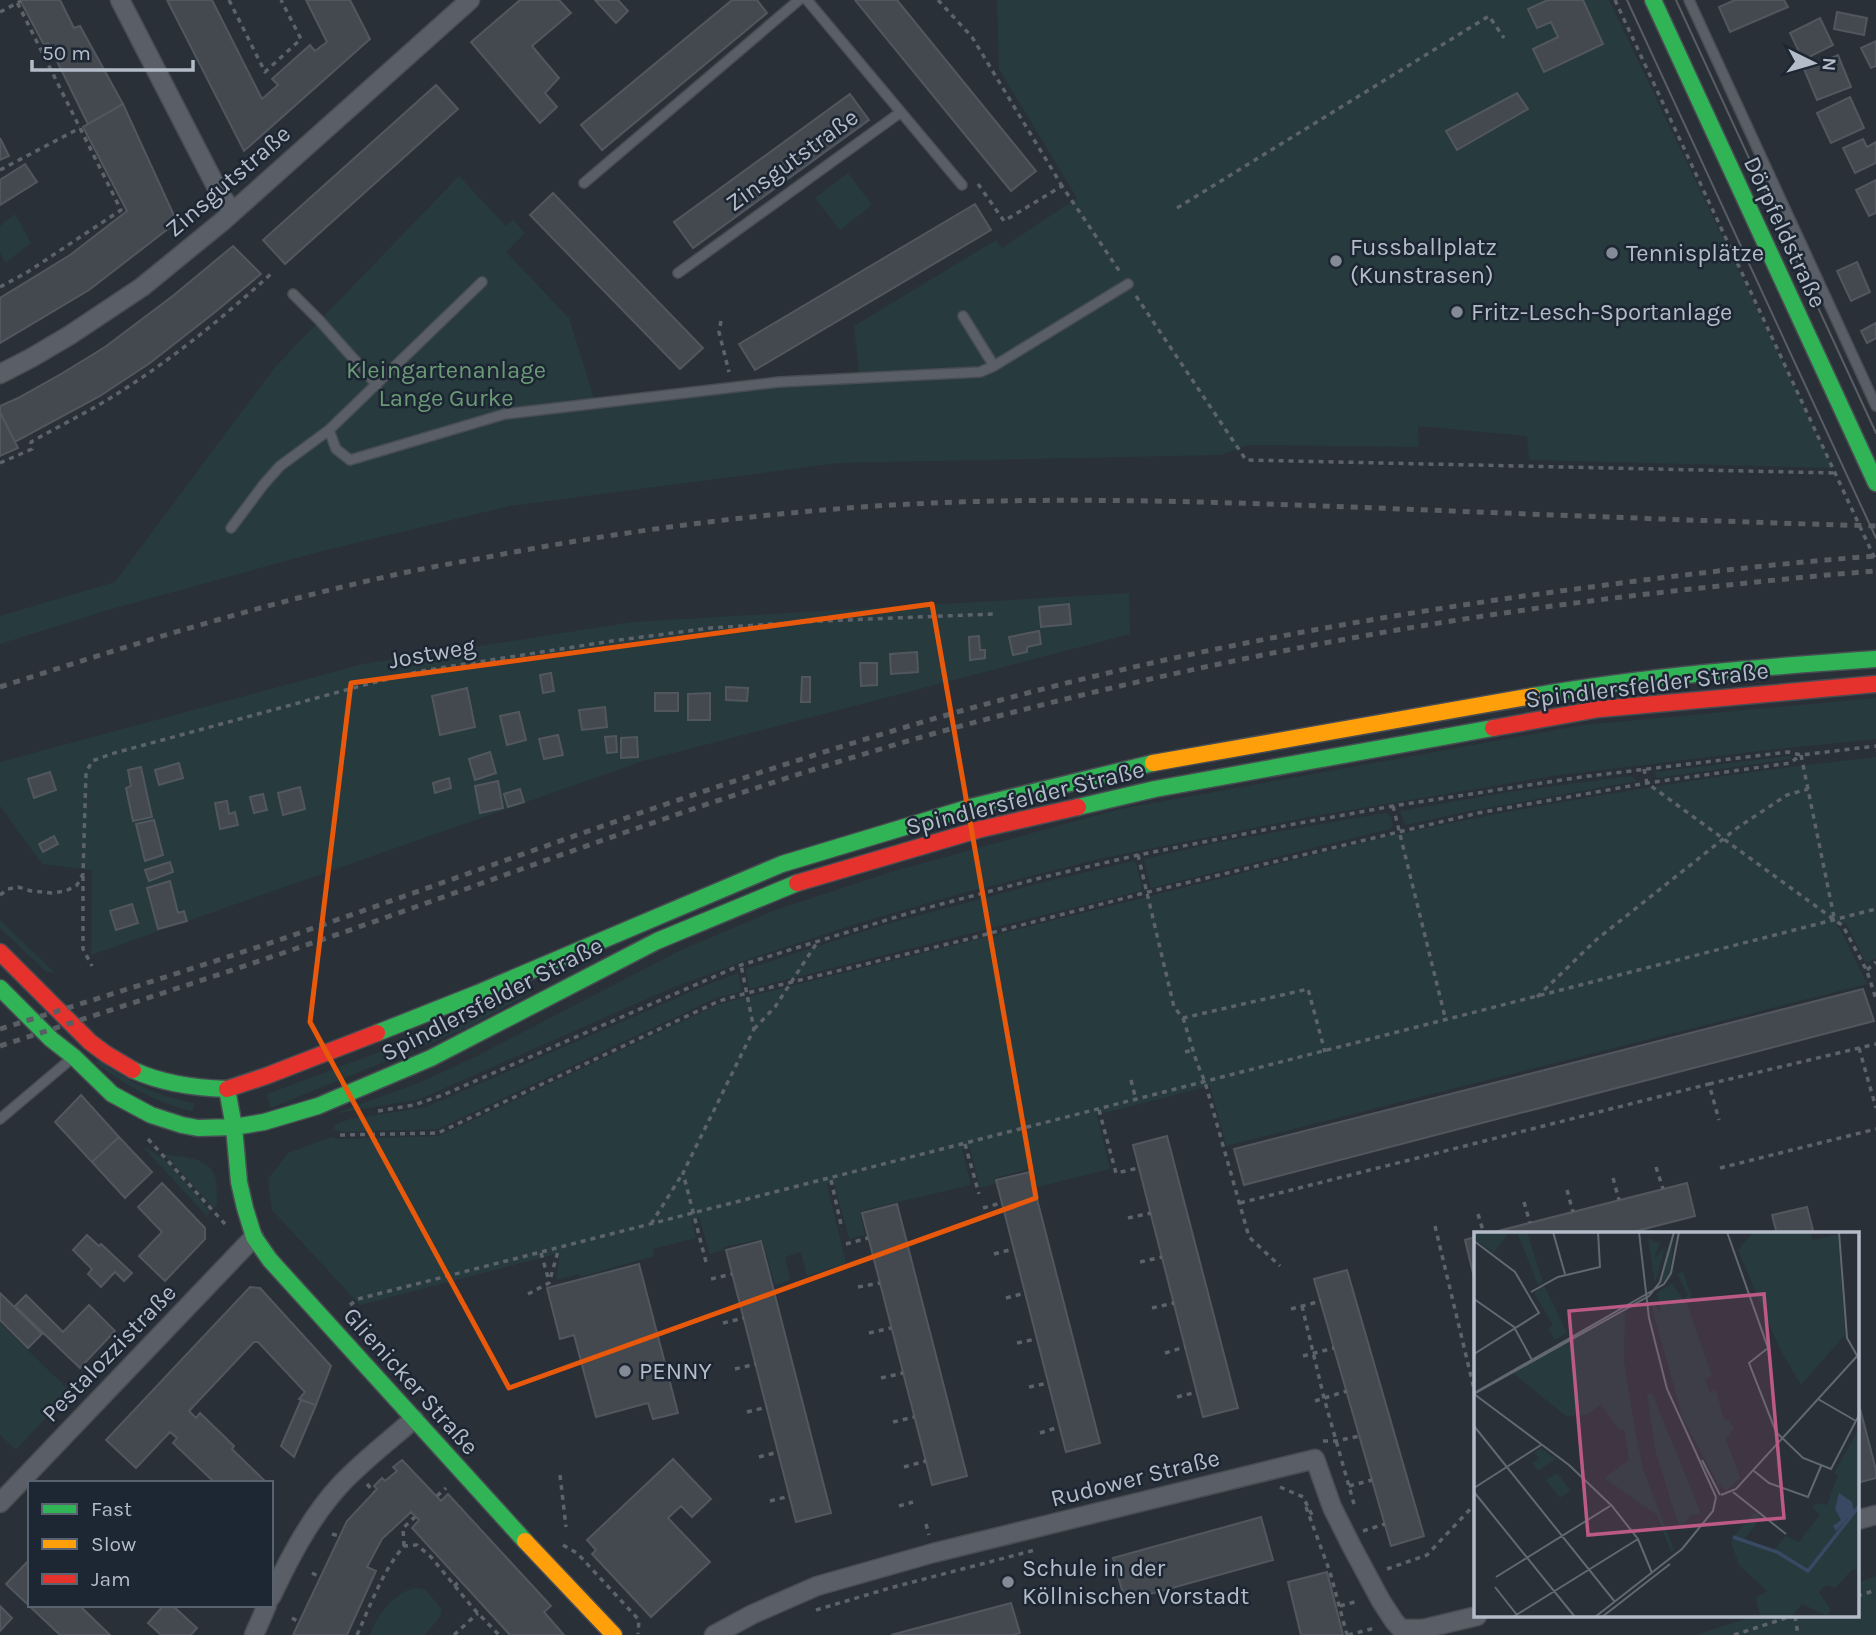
<svg xmlns="http://www.w3.org/2000/svg" width="1876" height="1635" font-family="Karla,sans-serif">
  <style>
    .green { fill: #273a3e }
    .building { fill: #444950; stroke: #52575f; stroke-width: 2 }
    .lines { fill: none; stroke-linecap: round; stroke-linejoin: round }
    .lane-casing { stroke: #484c53; stroke-width: 12 }
    .street-casing { stroke: #484c53; stroke-width: 21 }
    .fast-casing { stroke: #484c53; stroke-width: 19 }
    .slow-casing { stroke: #484c53; stroke-width: 19 }
    .jam-casing { stroke: #484c53; stroke-width: 19 }
    .path { stroke: #5d636a; stroke-width: 3.5; stroke-dasharray: 5 5; stroke-linecap: butt }
    .lane { stroke: #5a5e66; stroke-width: 9 }
    .street { stroke: #5a5e66; stroke-width: 18 }
    .fast { stroke: #30b455; stroke-width: 16 }
    .slow { stroke: #ff9f0a; stroke-width: 16 }
    .jam { stroke: #e5322d; stroke-width: 16 }
    .tram { stroke: #595d64; stroke-width: 2 }
    .rail { stroke: #595d64; stroke-width: 5; stroke-dasharray: 7 7; stroke-linecap: butt }
    .marked { fill: none; stroke: #e8590c; stroke-width: 5; stroke-linejoin: round }
    .poi-dot { fill: #848b96; stroke: #1d2633; stroke-width: 2.5 }
    .labels { text-anchor: middle; dominant-baseline: central; stroke-width: 5; stroke-linejoin: round; paint-order: stroke }
    .street-label { font-size: 24px; fill: #b4bcc9; stroke: #1d2633 }
    .poi-label { font-size: 24px; fill: #b4bcc9; stroke: #1d2633; text-anchor: start }
    .park-label { font-size: 24px; fill: #6b9a76; stroke: #1d2633 }
    .inset-river { fill: none; stroke: #384963; stroke-width: 3.5 }
    .inset-road { fill: none; stroke: #616872; stroke-width: 2 }
    .view { fill: #bc5a87; fill-opacity: 0.15; stroke: #bc5a87; stroke-width: 3.5 }
    .inset-edge { fill: none; stroke: #b4bcc9; stroke-width: 3.5 }
  </style>
  <rect width="100%" height="100%" fill="#2a3038"/>
  <path class="green" d="M997 0H1609L1833 468 1529 460 1527 436 1418 426 1419 447 1248 445 1221 455 839 463 510 506 322 551 108 610 0 644V616L115 582 275 367 459 176 506 226 513 220 525 233 506 252 569 318 594 398 733 388 859 373 854 326 996 240 1002 248 1077 198 999 69Z
    M848 173 872 205 840 230 815 198Z
    M15 214 31 243 5 263 0 252V226Z
    M1129 593 1130 634 643 761 91 955 92 870 42 864 0 806V762L363 664 633 622Z
    M1876 698V739L1767 750 1552 776 1303 818 1098 859 959 894 862 922 755 957 674 987 420 1099 333 1114 421 1082 475 1057 679 951 775 910 894 871 1120 809 1583 725Z
    M1791 756V759L1656 778 1655 772Z
    M1876 757V958L1866 963 1846 923 1836 926 1840 929 1867 984 1226 1146 1210 1086 1097 1115 1110 1169 1037 1187 1030 1169 995 1178V1184L980 1188 970 1148 962 1149 971 1185 860 1211 865 1235 849 1239 834 1183 827 1184 846 1264 807 1276 801 1252 785 1257 790 1280 775 1285 762 1239 724 1247V1250L710 1254 699 1217 691 1219 696 1238 653 1249 654 1256 580 1277 579 1274 556 1280 560 1253 360 1305 272 1210 268 1179 288 1153 331 1137 338 1139 439 1136 719 1004 1390 836C1550 801 1713 775 1876 757Z
    M1631 776 1637 781 1470 811 1405 825 1400 811 1509 792Z
    M1385 813 1391 816 1393 825 1390 829 1151 888 1144 859 1219 842Z
    M1134 861 1136 863 1142 888 1140 891 749 989 746 969 887 924 1040 883Z
    M0 920 55 973 46 972 0 928Z
    M738 973 742 991 716 998 438 1129 344 1132 333 1129 334 1125 350 1119 426 1107 702 987Z
    M538 989 465 1029 271 1108 267 1094 457 1023Z
    M98 1060C130 1082 156 1096 194 1103L193 1111C155 1103 126 1085 95 1063Z
    M143 1147C168 1156 193 1191 210 1212L207 1216Z
    M164 1154C181 1157 208 1156 215 1176 217 1185 217 1196 217 1205L214 1208Z
    M0 1323 70 1391 16 1450 0 1435Z
    M1876 1576V1635H1695L1755 1616H1857V1583Z
    M417 1588 426 1590 442 1610 439 1618 425 1635H370C376 1616 396 1590 417 1588Z"/>
  <path class="building" d="M20 0H60L74 28 80 26 123 104 88 124 48 43 44 45Z
    M167 0H212L262 99 278 85 272 79 310 45 315 51 327 42 306 0H350L370 39 244 151Z
    M520 0H559L571 13 532 46 559 78 545 93 557 107 540 123 471 42Z
    M595 0H618L628 11 616 23Z
    M732 0H757L767 13 602 150 581 125Z
    M855 0H897L1036 171 1011 191Z
    M1548 0H1583L1603 44 1544 72 1533 49 1558 37 1551 22 1537 28 1528 9Z
    M1735 0H1784L1788 7 1730 32 1719 7Z
    M1837 12 1867 18 1864 35 1834 29Z
    M1820 18 1833 45 1803 60 1790 33Z
    M1876 41V66L1871 68 1861 48Z
    M1838 55 1851 87 1817 100 1804 69Z
    M436 85 458 109 285 264 263 240Z
    M1517 93 1528 109 1457 150 1446 131Z
    M850 94 869 120 693 248 674 222Z
    M1850 97 1864 128 1831 143 1817 113Z
    M123 104 177 222 89 290 0 343V298L70 255 127 211 83 127Z
    M0 138 9 156 0 160Z
    M1863 139 1867 147 1876 142V163L1855 173 1843 148Z
    M25 164 37 182 0 205V180Z
    M1876 180V213L1869 216 1856 190Z
    M553 193 703 348 680 369 530 215Z
    M975 204 991 230 755 370 739 344Z
    M233 246 261 274 214 313 150 363 100 396 15 442 0 412V406L18 398 61 374 105 347 174 295Z
    M1857 262 1870 292 1851 301 1837 271Z
    M1876 323V338L1867 343 1861 331Z
    M0 412 18 448 0 456Z
    M1069 604 1071 624 1041 627 1039 607Z
    M1039 631 1041 644 1027 647V652L1013 655 1009 637Z
    M979 636 980 650H985V658L970 660 969 637Z
    M917 652 918 672 891 674 890 654Z
    M860 663H877V685L861 686Z
    M551 673 554 691 543 693 540 675Z
    M802 677H810V702H801Z
    M726 687 748 688 747 701 726 700Z
    M467 688 475 727 440 735 432 696Z
    M655 693H678V711H655Z
    M710 693V720H688V694Z
    M605 707 607 727 582 730 579 710Z
    M519 712 526 740 507 745 500 716Z
    M558 735 563 755 544 759 539 739Z
    M616 736 617 752 607 753 605 737Z
    M637 737 638 757 621 758V738Z
    M490 752 496 773 475 780 469 759Z
    M179 763 183 778 159 785 155 770Z
    M141 767 152 817 133 821 126 788 131 786 128 770Z
    M50 772 56 790 34 798 28 779Z
    M449 778 451 788 435 793 433 783Z
    M498 781 503 808 480 813 475 786Z
    M300 787 305 809 283 815 278 793Z
    M520 789 524 802 508 807 504 794Z
    M263 794 267 810 254 813 250 797Z
    M227 801 229 814 235 812 238 825 220 829 215 803Z
    M154 820 163 855 145 861 136 824Z
    M54 836 58 844 43 852 39 844Z
    M170 862 173 872 149 881 145 870Z
    M170 881 178 913 184 911 187 921 158 929 147 888Z
    M132 904 138 923 116 930 110 911Z
    M1863 989 1874 1021 1244 1185 1234 1149Z
    M81 1095 119 1137 92 1162 55 1122Z
    M1167 1136 1238 1408 1203 1417 1133 1145Z
    M119 1137 152 1172 125 1198 92 1162Z
    M1030 1172 1100 1443 1066 1452 996 1180Z
    M162 1183 205 1228V1239L165 1281 139 1256 162 1232 138 1207Z
    M1687 1183 1695 1216 1625 1234H1486Z
    M897 1204 967 1476 932 1485 862 1213Z
    M1807 1207 1814 1234H1777L1772 1215Z
    M87 1235 99 1246 101 1244 132 1273 124 1281 115 1272 101 1287 88 1274 92 1269 73 1250Z
    M1475 1237V1272L1473 1273 1465 1240Z
    M761 1241 831 1513 796 1522 726 1250Z
    M639 1264 678 1413 653 1419 648 1403 596 1417 574 1335 560 1339 547 1288Z
    M1347 1270 1424 1536 1391 1546 1314 1279Z
    M250 1287 260 1288 331 1366 316 1405 299 1399 305 1392 258 1342H254L189 1411 196 1418 200 1413 234 1446 232 1449 265 1481 263 1483H215L173 1443 177 1438 170 1432 136 1468 106 1440Z
    M0 1293 42 1334 28 1348 0 1320Z
    M26 1295 63 1332 89 1305 115 1331 80 1368 15 1306Z
    M1857 1397 1876 1470V1478L1857 1483Z
    M301 1400 316 1405 294 1457 281 1446Z
    M673 1459 711 1499 692 1517 681 1506 668 1518 710 1562 651 1617 592 1554 596 1550 587 1540Z
    M402 1460 441 1501 448 1494 551 1606 544 1612 564 1635H510L412 1528 419 1520 411 1512 382 1539 367 1567 376 1571 347 1635H293L347 1521 377 1489 374 1486 382 1478 385 1481 397 1471 393 1467Z
    M1261 1517 1273 1560 1125 1601 1113 1558Z
    M30 1559V1605H79L110 1635H60L6 1584Z
    M1327 1572 1343 1635H1301L1288 1582Z
    M1011 1603 1020 1633 1013 1635H891Z
    M164 1605H172L197 1628 191 1635H161L148 1623Z
    M0 1606 12 1618 0 1631Z"/>
  <g class="lines">
    <g class="lane-casing">
      <path id="lane" d="M807 0 962 185
        M1689 0 1876 406
        M584 183 799 0
        M678 273 901 112
        M293 294 319 320 377 385
        M963 316 994 366
        M329 430 336 449 350 460 505 414 779 382 980 372 994 366 1128 284
        M231 528 264 484 280 466 329 430 482 282
        M0 1119 71 1059"/>
    </g>
    <g class="street-casing">
      <path id="street" d="M120 0 221 196 233 211
        M0 374 31 358 70 335 142 287 224 220 470 0
        M0 1503 254 1237
        M1857 1520 1876 1515
        M271 1597C290 1557 311 1516 342 1483 364 1460 390 1440 414 1419
        M254 1635 267 1605
        M714 1635 753 1614 817 1586 933 1553 1315 1459 1332 1507 1352 1547 1381 1601 1394 1621 1401 1629H1423L1477 1616"/>
    </g>
    <g class="fast-casing">
      <path id="fast" d="M1653 0 1876 483
        M1533 696C1647 676 1761 667 1876 659
        M1078 807 1155 789 1493 728
        M0 988 51 1039 74 1057 112 1094 151 1115 182 1125 198 1128 234 1127
        M377 1033 478 993 782 864 971 807 1153 763
        M133 1070C163 1084 195 1088 227 1089L234 1127 239 1182 245 1208 254 1237 270 1260 525 1541
        M234 1127 264 1122 318 1106 431 1058 657 941 797 883"/>
    </g>
    <g class="slow-casing">
      <path id="slow" d="M1153 763 1533 696
        M525 1541 614 1635"/>
    </g>
    <g class="jam-casing">
      <path id="jam" d="M1493 728 1599 709 1876 684
        M797 883 981 829 1078 807
        M0 952 90 1042 106 1054 133 1070
        M227 1089 266 1076 377 1033"/>
    </g>
    <path class="path" d="M229 0 265 72 301 39 281 0
      M938 0 972 37 1062 186
      M1615 0 1876 561
      M0 12 21 1
      M0 170 80 128
      M978 184 1004 221 1062 186 1120 272
      M1177 208 1489 16 1504 38
      M0 287 26 273 121 210 16 0
      M1136 296 1246 460 1836 473
      M721 321 719 332 729 372
      M0 463 32 449 31 442C61 425 92 410 120 392 175 357 225 316 273 272
      M1801 755 1834 917
      M1644 769 1647 783 1843 926 1867 971 1876 999
      M1393 806 1446 1021
      M1138 855 1174 1007 1183 1018 1308 989 1325 1052
      M83 876V949L92 966
      M0 895 8 889 18 887 31 891 52 893 66 891 77 885 83 874 86 773 92 761 111 754 368 684 421 671 612 641 711 628 820 621 994 614
      M1867 970 1876 962
      M1537 997 1596 940 1737 828 1787 795 1808 789
      M1183 1018 1197 1063 1205 1082 1249 1237 1280 1266
      M754 1029 775 1007 818 941
      M1859 1048 1876 1108
      M1185 1052 1193 1050
      M1131 1080 1136 1100
      M1709 1084 1876 1044
      M1099 1110 1116 1173 1139 1168
      M378 1111 414 1105 443 1095 741 965 919 910 1044 877 1138 855 1289 825 1393 806 1581 777 1788 752 1801 755 1876 746
      M340 1135 438 1133 719 1001 747 993 964 940 1148 892 1478 813 1647 783 1790 763 1801 755
      M148 1139 225 1224
      M965 1144 979 1194
      M1656 1167 1663 1189
      M1720 1168 1876 1129
      M1613 1178 1619 1200
      M831 1180 842 1229
      M1567 1190 1573 1212
      M1524 1202 1530 1223
      M1240 1203 1709 1084 1719 1120
      M983 1208 1001 1203
      M1478 1214 1484 1234
      M1128 1218 1151 1213
      M651 1224 683 1173
      M1435 1226 1475 1393
      M846 1244 868 1238
      M541 1253 549 1281
      M994 1254 1013 1249
      M706 1262 683 1173 754 1029 741 965
      M1140 1262 1162 1257
      M711 1279 732 1274
      M858 1287 880 1283
      M528 1294 549 1283 559 1248
      M1006 1298 1025 1293
      M350 1305 358 1299 1876 909
      M1302 1306 1324 1398 1354 1504
      M1152 1308 1174 1303
      M1291 1309 1321 1301
      M723 1323 744 1318
      M869 1333 891 1328
      M1017 1343 1036 1339
      M1165 1353 1185 1347
      M1303 1356 1334 1348
      M735 1369 756 1364
      M881 1378 903 1373
      M1029 1387 1048 1383
      M1177 1397 1197 1392
      M1315 1401 1347 1391
      M747 1412 767 1407
      M893 1422 914 1417
      M1040 1433 1059 1427
      M1323 1441H1336L1360 1436
      M759 1457 778 1452
      M904 1467 926 1461
      M560 1475 566 1527
      M367 1484 374 1492
      M1349 1486 1372 1480
      M1280 1487 1303 1497 1312 1515
      M1061 1490 1064 1501
      M437 1496 446 1488
      M770 1501 790 1496
      M899 1506 913 1502
      M1306 1507 1330 1572 1347 1635
      M926 1524 929 1535
      M1363 1531 1385 1524
      M332 1534 339 1536
      M563 1545 577 1553 639 1620 638 1634
      M404 1546 403 1528 415 1517
      M1387 1569 1427 1555 1475 1504
      M312 1573 320 1577
      M454 1586 460 1581
      M1857 1596 1876 1590
      M1340 1606 1358 1601
      M816 1610 890 1588 1035 1550
      M1795 1616 1798 1635
      M292 1618 299 1622
      M357 1635C371 1604 382 1572 404 1546L417 1545 431 1557 473 1608 499 1635
      M454 1635 478 1613
      M1348 1635 1375 1628
      M1734 1635 1792 1616"/>
    <use href="#lane" class="lane"/>
    <use href="#street" class="street"/>
    <use href="#fast" class="fast"/>
    <use href="#slow" class="slow"/>
    <use href="#jam" class="jam"/>
    <path class="tram" d="M1627 0 1876 538
      M1676 0 1876 433"/>
    <path class="rail" d="M0 687C127 646 255 606 385 577 419 569 454 563 488 557 616 532 745 515 875 506 1034 496 1193 501 1352 507 1527 514 1701 521 1876 526
      M0 1029C93 1000 186 971 279 940 491 867 701 787 916 724 1121 663 1335 622 1546 593 1656 578 1766 564 1876 556
      M0 1046C136 1002 272 958 407 910 600 841 793 770 991 718 1227 656 1468 612 1711 587 1766 581 1821 575 1876 571"/>
  </g>
  <path class="marked" d="M932 604 1036 1198 509 1388 310 1022 351 683Z"/>
  <g class="poi-dot">
    <circle cx="1612" cy="253" r="7"/>
    <circle cx="1336" cy="261" r="7"/>
    <circle cx="1457" cy="312" r="7"/>
    <circle cx="625" cy="1371" r="7"/>
    <circle cx="1008" cy="1582" r="7"/>
  </g>
  <g class="labels">
    <g class="street-label">
      <text transform="translate(792 160) rotate(-36)">Zinsgutstraße</text>
      <text transform="translate(228 181) rotate(-41)">Zinsgutstraße</text>
      <text transform="translate(1785 232) rotate(65)">Dörpfeldstraße</text>
      <text transform="translate(432 653) rotate(-10)">Jostweg</text>
      <text transform="translate(1647 685) rotate(-7)">Spindlersfelder Straße</text>
      <text transform="translate(1025 798) rotate(-14)">Spindlersfelder Straße</text>
      <text transform="translate(492 999) rotate(-27)">Spindlersfelder Straße</text>
      <text transform="translate(109 1353) rotate(-46)">Pestalozzistraße</text>
      <text transform="translate(411 1381) rotate(48)">Glienicker Straße</text>
      <text transform="translate(1135 1478) rotate(-14)">Rudower Straße</text>
    </g>
    <g class="poi-label">
      <text x="1350" y="247">Fussballplatz<tspan x="1350" dy="28">(Kunstrasen)</tspan></text>
      <text x="1626" y="253">Tennisplätze</text>
      <text x="1471" y="312">Fritz-Lesch-Sportanlage</text>
      <text x="639" y="1371">PENNY</text>
      <text x="1022" y="1568">Schule in der<tspan x="1022" dy="28">Köllnischen Vorstadt</tspan></text>
    </g>
    <g class="park-label">
      <text x="446" y="370">Kleingartenanlage<tspan x="446" dy="28">Lange Gurke</tspan></text>
    </g>
  </g>
  <g transform="translate(1474 1232)">
    <rect width="385" height="385" fill="#2a3038"/>
    <path d="M0 0H35L20 21 0 7ZM43 0H53L69 50 64 53ZM200 0 196 43 185 54 192 20ZM279 0H336L339 8 364 2 371 103 327 153 304 113 264 18ZM174 6 186 12 180 27 191 15 181 51ZM209 40 218 66 212 69 238 144 231 147 236 160 242 158 250 187 256 189 260 197 252 207 266 246 252 259 244 252 209 187 180 84 177 66 187 81 183 61 198 51 209 67 214 63 203 42ZM70 53 93 101 81 108 74 96 79 93 60 61ZM151 79 150 129 161 198 169 237 200 318 197 320 183 283 130 246 155 228 150 197H144L127 172 112 183 92 184 39 141ZM178 161 227 282 217 283 206 298 182 221 173 162ZM385 197V339L379 337 361 356 352 353 345 360 357 378 353 384 328 372 317 385H286L282 366 293 359 265 333 257 310 260 304 280 280 287 286 270 308 300 318 312 304 325 310 346 283 338 275 343 271 353 273 364 243 360 241ZM67 216 82 227 64 239 58 231 65 226 60 221ZM83 241 97 259 86 266 72 248Z" fill="#273a3e"/>
    <path d="M365 261 378 270 380 279 362 299 359 294 367 288 361 277Z" fill="#384963"/>
    <path class="inset-river" d="M259 305 303 320 334 339 385 274"/>
    <path class="inset-road" d="M79 0 91 42M165 0 175 86 193 157 242 265M253 0 294 116 275 131 302 200 329 226 357 237 385 183M365 0 373 106 385 127M0 9 41 40 65 81 0 122M57 60 84 45 126 35 124 0M0 67 40 95 58 128M0 161 190 52 197 41 205 0M0 162 95 233 138 274 164 307 178 341M0 162 175 64 186 50 200 0M344 167 382 189M0 194 141 370M228 228 246 263M280 239 295 251 334 265 347 234M0 256 67 213M0 260 101 385M259 260 312 302M247 263 262 257 385 122M22 345 136 274M21 355 43 383M39 385 164 307M121 385 208 317 239 279 242 265M128 385 196 332"/>
    <path class="view" d="M290 62 310 286 114 303 95 79Z"/>
    <rect width="385" height="385" class="inset-edge"/>
  </g>
  <rect x="28" y="1481" width="245" height="126" fill="#1d2633" stroke="#59626f" stroke-width="2"/>
  <rect x="42" y="1504" width="35" height="10" fill="#30b455" stroke="#59626f" stroke-width="2"/>
  <text x="91" y="1516" font-size="21" fill="#b4bcc9">Fast</text>
  <rect x="42" y="1539" width="35" height="10" fill="#ff9f0a" stroke="#59626f" stroke-width="2"/>
  <text x="91" y="1551" font-size="21" fill="#b4bcc9">Slow</text>
  <rect x="42" y="1574" width="35" height="10" fill="#e5322d" stroke="#59626f" stroke-width="2"/>
  <text x="91" y="1586" font-size="21" fill="#b4bcc9">Jam</text>
  <g transform="translate(1813 63) rotate(95)" stroke="#1d2633" stroke-width="5" paint-order="stroke">
  <path d="M0-5L12 26L0 18L-12 26Z" fill="#b4bcc9"/>
  <text y="-10" font-size="19" font-weight="bold" text-anchor="middle" fill="#b4bcc9">N</text>
  </g>
  <path d="M32 60v10h161v-10" fill="none" stroke="#b4bcc9" stroke-width="3.5"/>
  <text x="42" y="60" font-size="21" fill="#b4bcc9" stroke="#1d2633" stroke-width="5" paint-order="stroke">50 m</text>
</svg>
